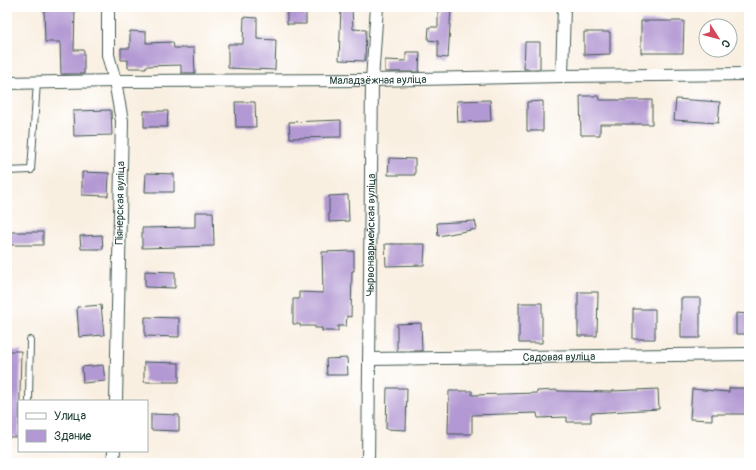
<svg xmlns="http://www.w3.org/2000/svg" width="756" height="470" font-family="Pangolin,sans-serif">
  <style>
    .building { fill: #b399d3 }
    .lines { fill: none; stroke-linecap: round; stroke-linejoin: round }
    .service-casing { stroke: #40584e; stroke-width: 8 }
    .minor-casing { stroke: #40584e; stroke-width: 14 }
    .service { stroke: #fff; stroke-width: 6 }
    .minor { stroke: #fff; stroke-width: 12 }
    .labels { text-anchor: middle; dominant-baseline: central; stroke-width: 3; stroke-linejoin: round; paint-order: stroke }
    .street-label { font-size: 11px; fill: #1f3d34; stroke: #fff }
  </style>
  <rect width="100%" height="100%" fill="#fff"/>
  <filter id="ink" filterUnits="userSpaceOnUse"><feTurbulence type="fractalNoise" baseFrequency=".025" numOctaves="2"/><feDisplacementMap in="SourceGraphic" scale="8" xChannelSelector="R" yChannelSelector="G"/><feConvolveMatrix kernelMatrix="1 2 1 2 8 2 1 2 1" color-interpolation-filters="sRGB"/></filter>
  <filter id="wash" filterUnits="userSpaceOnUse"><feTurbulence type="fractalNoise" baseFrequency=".012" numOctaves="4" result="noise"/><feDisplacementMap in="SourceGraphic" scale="16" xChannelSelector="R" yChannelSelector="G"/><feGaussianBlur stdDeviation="0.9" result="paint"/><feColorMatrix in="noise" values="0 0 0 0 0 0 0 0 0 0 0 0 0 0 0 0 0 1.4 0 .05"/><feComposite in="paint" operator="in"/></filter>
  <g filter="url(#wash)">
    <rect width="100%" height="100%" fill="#f9efe1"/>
    <g id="blocks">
      <path class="building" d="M44 7H75L74 50H84V74H61L60 42H45Z
        M287 7H306V24H287Z
        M341 7H352L353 29 366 30 365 61 339 60Z
        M438 9H451L448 58 438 57V41L428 40 429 27H438Z
        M244 17 257 18V39L276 40 275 70 228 68V44H243Z
        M641 21H684L683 53H641Z
        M130 31 146 32V43L173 42 174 48H194L195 73H181V65L146 66V68H128V60H121V48H130Z
        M584 32H610V54L584 55Z
        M525 42H540V69H524Z
        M406 52H420L419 72H385V60L406 61Z
        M580 96H599L600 100H652V124H600V135H581Z
        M676 99 720 102 718 123 674 120Z
        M490 100 491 121 458 122 457 101Z
        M543 101V131H527V102Z
        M235 102H255L256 127H236Z
        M111 110 112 135 74 136 73 111Z
        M144 111H168L167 127H144Z
        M341 120V137L290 138 289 122Z
        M389 158 415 159V175H388Z
        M82 172 109 173 108 196 82 195Z
        M146 173 174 174V192H145Z
        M348 195 349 221 329 222V196Z
        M195 212H213L214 246 142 248V228L195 227Z
        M475 221 477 229 438 236 437 223Z
        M7 232H43V245H7Z
        M102 235 103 249H81L80 236Z
        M385 244H425L424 265 386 266Z
        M354 251V271H352L351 317 347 316 346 326H338V331H322V328H315V326H300V324H293V299H299V292L323 293 322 252Z
        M145 271 175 272V288L145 287Z
        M578 292H598L597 336H578Z
        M681 298H700V338H681Z
        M519 303H542V343H519Z
        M101 305 104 335 79 337 77 307Z
        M633 309H655V339H633Z
        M736 313 749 314V334H736Z
        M145 317 179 318V337L145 336Z
        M421 323 422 351H397V324Z
        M7 351H21L19 437H7Z
        M347 358 348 375H327L326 359Z
        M144 362 179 363V382H144Z
        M103 365 105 381 83 383 82 367Z
        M387 388H407L406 430 386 429Z
        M729 388H749V414H712V420L690 419 692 389 729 392Z
        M658 389 659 409 591 413V422H567V417L538 418 537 413 472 415V434H448L449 391H472V395L537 393V391L558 390V391L612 392V391Z
        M151 414 179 415V431L151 430Z"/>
    </g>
  </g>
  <g filter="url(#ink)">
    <use href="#blocks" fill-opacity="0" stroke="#40584e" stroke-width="1"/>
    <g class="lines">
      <g class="service-casing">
        <path id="service" d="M7 171 31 170 37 82
          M29 401 30 340"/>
      </g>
      <g class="minor-casing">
        <g id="minor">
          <path d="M108 7V55L115 81 122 121 116 401"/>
          <path d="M562 76 564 7"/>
          <path id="s1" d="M7 83 115 81 372 80 562 76 749 74"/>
          <path id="s2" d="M369 359 749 354"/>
          <path d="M113 463 114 451"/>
          <path id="s3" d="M368 463 372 80 377 7"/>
        </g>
      </g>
      <use href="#service" class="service"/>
      <use href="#minor" class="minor"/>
    </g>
  </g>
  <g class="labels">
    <g class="street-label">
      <text stroke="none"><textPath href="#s1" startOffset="371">Маладзёжная вуліца</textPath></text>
      <text transform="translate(120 203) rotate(-89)">Піянерская вуліца</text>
      <text stroke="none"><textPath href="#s3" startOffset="228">Чырвонаармейская вуліца</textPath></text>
      <text stroke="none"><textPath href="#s2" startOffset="190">Садовая вуліца</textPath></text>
    </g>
  </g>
  <rect width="756" height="470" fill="none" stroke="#fff" stroke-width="24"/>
  <rect x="18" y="400" width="130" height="52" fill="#ffffff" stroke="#a5b1ae"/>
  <rect x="26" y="413" width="20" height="6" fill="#ffffff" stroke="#a5b1ae"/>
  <text x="54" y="420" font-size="12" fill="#1f3d34">Улица</text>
  <rect x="26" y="430" width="20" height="12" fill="#b399d3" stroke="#a5b1ae"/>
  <text x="54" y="440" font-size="12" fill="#1f3d34">Здание</text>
  <g transform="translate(718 38) rotate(126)"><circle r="19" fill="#ffffff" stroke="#a5b1ae"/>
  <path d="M0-3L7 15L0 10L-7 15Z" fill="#d1495b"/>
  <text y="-6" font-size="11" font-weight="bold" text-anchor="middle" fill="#1f3d34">С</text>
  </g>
</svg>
